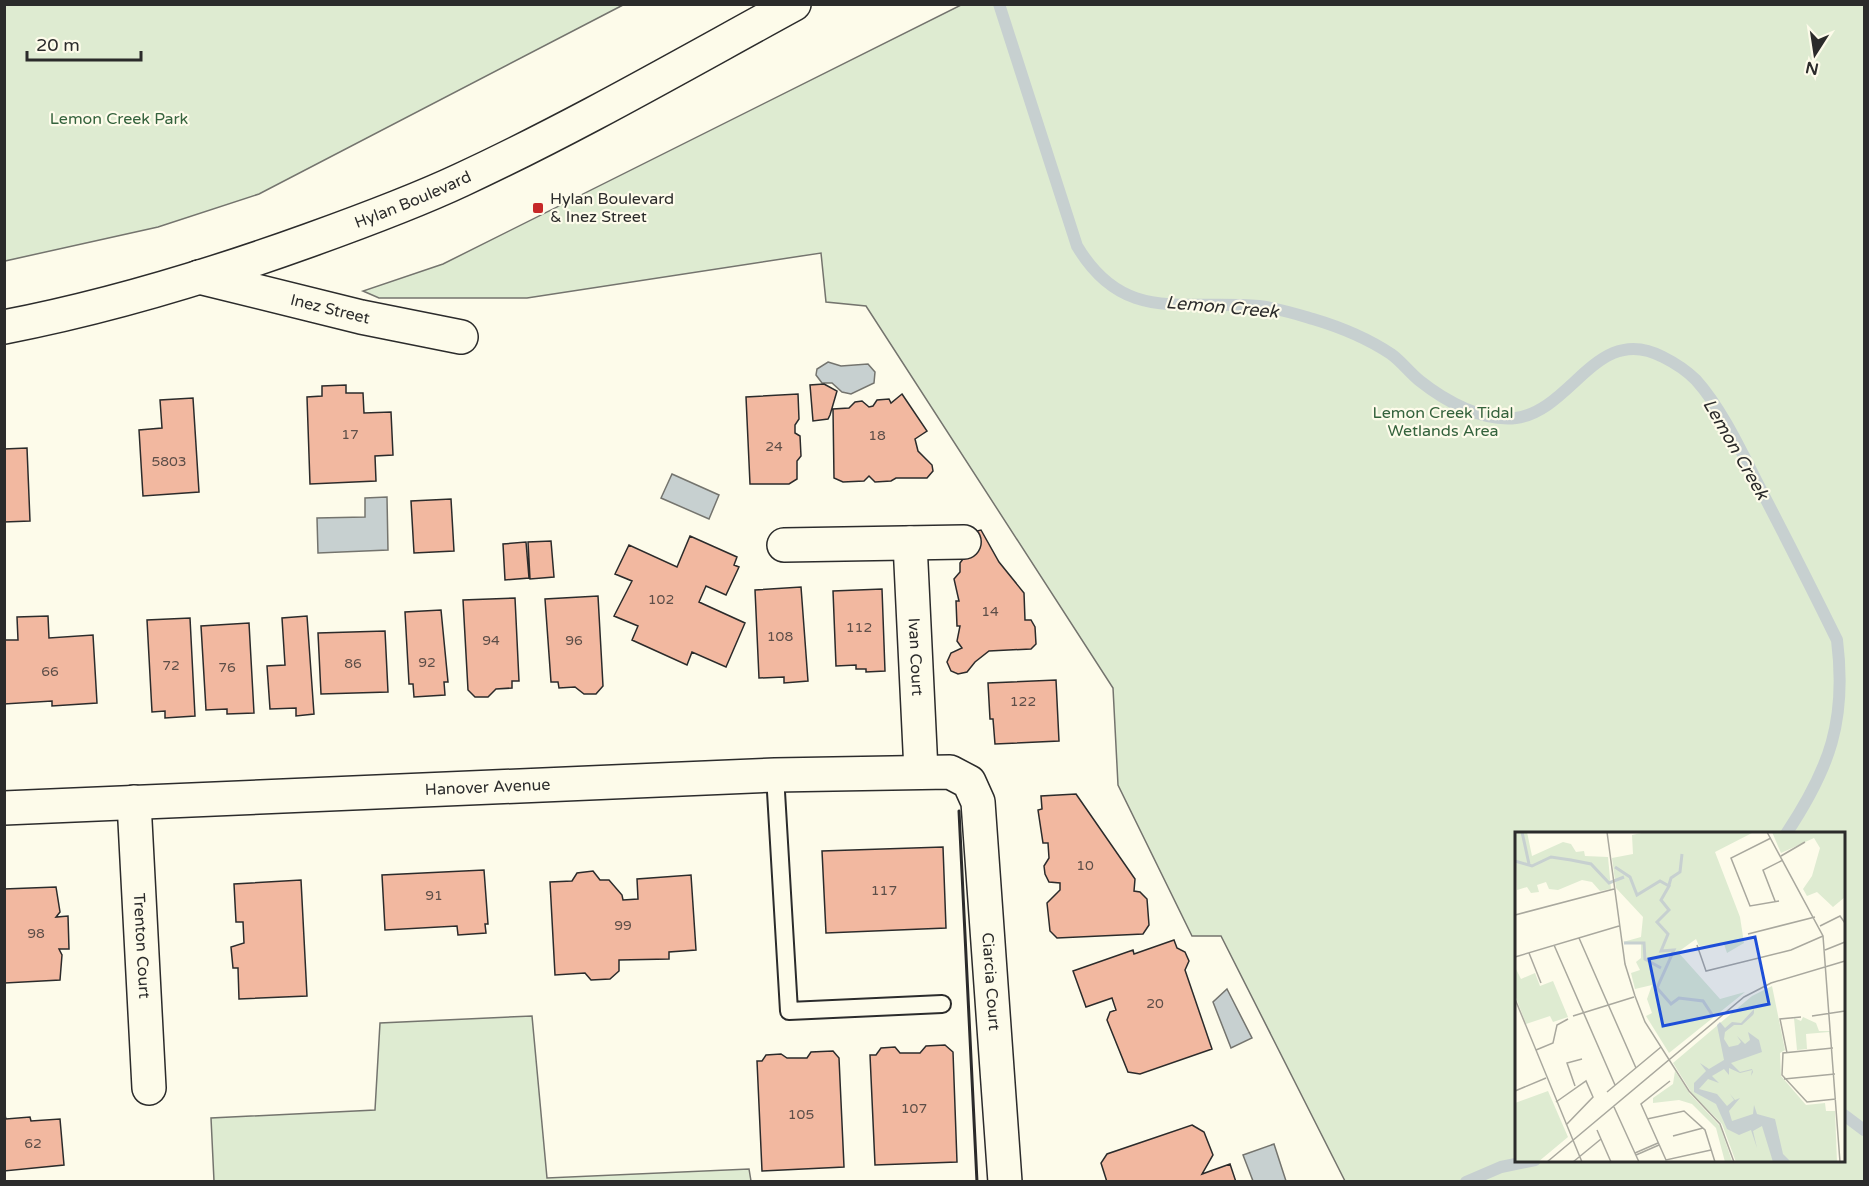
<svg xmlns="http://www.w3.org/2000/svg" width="1869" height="1186" font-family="'Varela Round',sans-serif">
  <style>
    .green { fill: #deebd1; stroke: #74746e; stroke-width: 1.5; fill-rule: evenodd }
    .water { fill: #c7d0d0; stroke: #74746e; stroke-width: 1.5 }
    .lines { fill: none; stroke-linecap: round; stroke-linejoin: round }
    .stream { stroke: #c7d0d0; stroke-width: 12 }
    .building { fill: #f2b8a0; stroke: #2b2b2b; stroke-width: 1.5 }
    .lane-casing { stroke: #2b2b2b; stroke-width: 20 }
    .street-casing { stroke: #2b2b2b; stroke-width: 36 }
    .primary-casing { stroke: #2b2b2b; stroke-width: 36 }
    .lane { stroke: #fdfbea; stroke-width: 16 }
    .street { stroke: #fdfbea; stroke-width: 33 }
    .primary { stroke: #fdfbea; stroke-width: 33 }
    .wall { stroke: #2b2b2b; stroke-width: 3 }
    .poi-dot { fill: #c62828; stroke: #fdfbea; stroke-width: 2 }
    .labels { text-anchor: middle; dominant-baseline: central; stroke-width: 4.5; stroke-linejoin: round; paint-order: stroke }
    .number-label { font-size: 14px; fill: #5d4e48 }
    .park-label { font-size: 16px; fill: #34623c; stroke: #fdfbea }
    .street-label { font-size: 16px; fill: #2b2b2b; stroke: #fdfbea }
    .poi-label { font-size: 16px; fill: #2b2b2b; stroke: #fdfbea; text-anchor: start }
    .water-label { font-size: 18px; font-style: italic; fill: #2b2b2b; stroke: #fdfbea }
    .inset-river { fill: none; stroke: #c7d0d0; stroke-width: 3 }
    .inset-road { fill: none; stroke: #a9a89e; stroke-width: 1.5 }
    .view { fill: #1d4ed8; fill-opacity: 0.15; stroke: #1d4ed8; stroke-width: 3 }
    .inset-edge { fill: none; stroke: #2b2b2b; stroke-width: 3 }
  </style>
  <rect width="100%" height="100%" fill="#fdfbea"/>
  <path class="green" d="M4 5 5 4 623 5 259 194 158 227 5 261Z
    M961 5H1864V1181H1345L1221 936H1192L1118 785 1113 688 866 306 826 302 821 253 527 298H379L363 291 443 264ZM1516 834H1844V1160H1516Z
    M532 1016 547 1178 749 1169 751 1181H214L211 1118 375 1110 380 1023Z"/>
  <path class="water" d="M828 362 841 366 868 364 875 372 874 383 851 394 842 392 832 383H822L816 375 817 369Z
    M672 474 719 495 709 519 661 498Z
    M387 497 388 550 318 553 317 518 365 517V498Z
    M1227 989 1252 1038 1231 1048 1213 1002Z
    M1274 1144 1286 1181H1253L1243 1155Z"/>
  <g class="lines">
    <path class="stream" d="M999 4 1077 246C1124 325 1183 299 1259 306 1277 308 1296 314 1313 319 1340 327 1367 338 1391 354 1401 361 1410 373 1420 381 1445 401 1483 422 1516 418 1573 410 1597 322 1663 357 1675 363 1686 370 1696 380 1722 409 1742 453 1760 488 1786 538 1812 589 1837 640 1847 720 1830 768 1786 834
      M1844 1115 1864 1130
      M1466 1182 1501 1167 1535 1160"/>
  </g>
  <path class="building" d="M824 384 837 391 830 415 828 419 813 421 810 385Z
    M346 385V393H363L364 413 391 412 393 455 375 456 376 481 310 484 307 397 322 396V386Z
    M798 394 799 419 795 425V433L800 436 801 456 797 461V479L789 484H750L746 397Z
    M902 394 927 431 915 439 918 451 932 465 933 471 927 478H896L891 481 875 482 869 476 864 481 843 482 834 478 833 409 849 408 855 402 862 401 869 407 873 406 877 400 889 399 891 403Z
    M193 398 199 492 143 496 139 430 162 428 160 400Z
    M27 448 30 521 4 522V449Z
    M451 499 454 551 414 553 411 501Z
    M981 530 999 562 1024 593 1025 620H1031L1035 627 1036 644 1031 649 989 651 975 662 967 672 958 674 951 671 947 662 951 653 962 648 957 641 960 626H957L956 601H959L954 579 960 572V563L963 559 968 533Z
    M690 536 737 557 734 565 739 567 726 595 706 586 699 602 745 623 726 667 692 652 687 665 632 640 638 626 614 616 632 581 615 574 629 545 677 567Z
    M551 541 554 577 530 579 528 542Z
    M526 542 529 578 505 580 503 544Z
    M801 587 808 681 784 683V677L759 678 755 590Z
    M882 589 885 671 866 672V669H856V665L836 666 833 591Z
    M598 596 603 686 596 694H584L575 687 559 688 558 682H551L545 599Z
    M515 598 519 681H512V688L496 689 488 697H475L468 690 463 600Z
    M441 610 448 682H444L445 695 414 697 413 684H409L405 612Z
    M48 616 49 638 93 635 97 703 52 706V701L4 704V640H18L17 617Z
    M307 616 314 714 296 716V708L270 709 267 666 285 665 282 618Z
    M190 618 195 716 165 718V711L152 712 147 620Z
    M249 623 254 713 227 714V709L206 710 201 626Z
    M385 631 388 692 321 694 318 633Z
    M1056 680 1059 741 995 744 993 719H990L988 683Z
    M1076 794 1135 879 1134 891 1140 892 1147 899 1149 925 1143 934 1057 938 1050 931 1047 903 1060 890V883L1049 882 1045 874 1044 866 1049 858 1048 843H1043L1038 810 1042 809 1041 796Z
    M943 847 946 928 826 933 822 851Z
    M484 870 488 924H485L486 933 458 935 457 926 385 930 382 875Z
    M593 871 600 880H609L622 895 623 900 638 899 637 879 691 875 696 950 669 952V959L619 960V971L610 979 591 980 585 973 555 975 550 882 572 881 577 873Z
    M301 880 307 996 239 999 238 968H233L231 947 244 943 243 922H236L234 884Z
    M56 887 60 912 56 917 68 916 69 949H59L62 955 60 980 5 983 4 889Z
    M1174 940 1177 948 1185 952 1189 961 1185 970 1212 1049 1140 1074 1128 1072 1107 1020 1110 1012 1116 1010 1112 998 1086 1007 1073 971 1133 950 1134 954Z
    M945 1045 953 1052 957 1162 875 1165 870 1055H876L881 1048 895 1047 900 1053H920L926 1046Z
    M833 1051 839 1058 844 1167 762 1171 757 1061H762L766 1055 781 1054 787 1058H807L811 1052Z
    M4 1112 6 1119 30 1117 31 1121 60 1119 64 1165 4 1171Z
    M1192 1125 1204 1132 1213 1155 1202 1174 1230 1164 1236 1182H1107L1101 1163 1107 1154Z"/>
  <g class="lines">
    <g class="lane-casing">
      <path id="lane" d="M775 775 789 1011 942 1004"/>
    </g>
    <g class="street-casing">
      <g id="street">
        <path id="s1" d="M199 277 361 317 461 337"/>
        <path id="s2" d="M910 543 921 771"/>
        <path d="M784 545 964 542"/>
        <path id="s3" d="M134 802 149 1088"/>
        <path id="s4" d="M4 808 775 775 950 772 969 782 978 802 1005 1182"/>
      </g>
    </g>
    <g class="primary-casing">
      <g id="primary">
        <path id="s5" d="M4 327C108 307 210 276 310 240 360 222 412 203 461 180 575 127 684 64 794 4"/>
      </g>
    </g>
    <use href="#lane" class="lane"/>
    <use href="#street" class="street"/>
    <use href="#primary" class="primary"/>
    <path class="wall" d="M959 811 977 1182"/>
  </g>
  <rect class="poi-dot" x="532" y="202" width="12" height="12" rx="3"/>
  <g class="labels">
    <g class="number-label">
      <text x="350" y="434">17</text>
      <text x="877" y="435">18</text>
      <text x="774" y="446">24</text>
      <text x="169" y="461">5803</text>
      <text x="661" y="599">102</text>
      <text x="990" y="611">14</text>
      <text x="859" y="627">112</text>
      <text x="780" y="636">108</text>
      <text x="491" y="640">94</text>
      <text x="574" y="640">96</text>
      <text x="427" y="662">92</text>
      <text x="353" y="663">86</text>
      <text x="171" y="665">72</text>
      <text x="227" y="667">76</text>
      <text x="50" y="671">66</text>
      <text x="1023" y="701">122</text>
      <text x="1085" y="865">10</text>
      <text x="884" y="890">117</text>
      <text x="434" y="895">91</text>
      <text x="623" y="925">99</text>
      <text x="36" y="933">98</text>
      <text x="1155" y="1003">20</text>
      <text x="914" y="1108">107</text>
      <text x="801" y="1114">105</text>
      <text x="33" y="1143">62</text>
    </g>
    <g class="park-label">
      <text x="119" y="119">Lemon Creek Park</text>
      <text x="1443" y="413">Lemon Creek Tidal<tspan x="1443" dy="18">Wetlands Area</tspan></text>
    </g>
    <g class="street-label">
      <text stroke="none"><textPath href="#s5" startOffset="429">Hylan Boulevard</textPath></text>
      <text stroke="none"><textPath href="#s1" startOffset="135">Inez Street</textPath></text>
      <text stroke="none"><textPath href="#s2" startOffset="114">Ivan Court</textPath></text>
      <text stroke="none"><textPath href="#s4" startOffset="484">Hanover Avenue</textPath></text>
      <text stroke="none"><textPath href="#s3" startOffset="144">Trenton Court</textPath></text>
      <text stroke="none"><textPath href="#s4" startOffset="1170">Ciarcia Court</textPath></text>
    </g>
    <g class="poi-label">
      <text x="550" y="199">Hylan Boulevard<tspan x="550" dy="18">&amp; Inez Street</tspan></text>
    </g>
    <g class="water-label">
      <text transform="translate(1222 307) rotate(5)">Lemon Creek</text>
      <text transform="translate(1736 449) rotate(60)">Lemon Creek</text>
    </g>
  </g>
  <g transform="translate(1515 832)">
    <rect width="330" height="330" fill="#fdfbea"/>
    <path d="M0 0H12L17 24 48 10 56 12 61 20 69 19 70 24 93 25 96 57 85 59 77 50 67 48 43 58 34 57 31 50 22 53 24 60 16 61 12 55 2 58ZM131 0 237 1 200 20 225 85 229 111 212 121 209 112 184 114 181 107 163 120 205 167 230 160 154 221 131 184 137 181 132 167 137 153 120 157 116 141 125 138 121 130 126 126V111L108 110 126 105 128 85 101 56 97 26 118 22 117 3ZM257 0H330V65L318 75 302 60 292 64 288 57 297 44 305 16 299 6 266 21ZM0 135 6 147 20 141 25 154 38 149 53 185 38 190 35 184 11 192 0 163ZM257 154 270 218 265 221 266 244 291 273 310 271 311 279H320L322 330H221L207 292 178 263 158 231 237 164ZM288 185 301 191 304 199H315V206L314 200 291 202 292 217 282 218 279 186 286 189ZM160 239 175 262 205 294 217 329 210 330 201 296 177 272 164 268 138 271V266L158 252ZM33 259 53 305 23 330H0V271Z" fill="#deebd1"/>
    <path d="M239 177V181L238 183 227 193H219L210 200 209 207 214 215 223 213 226 210 222 204 230 212 235 208 233 200 244 208 247 220 216 231 225 240 237 237 238 240 236 244 238 248 236 244 237 238 225 241 214 236V243L209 237 197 244 204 251 193 247 184 257 202 262 212 274 219 268 215 262 220 268 225 266 214 279 217 289 238 282 239 273 242 282 260 287 268 322 276 330H258L247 294 238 299 242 316 236 298 224 303 212 297 201 272 179 260V251L191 239 185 231 194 237 209 228 202 193 205 190 210 196 217 190 226 191Z" fill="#c7d0d0"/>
    <path class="inset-river" d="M7 0 14 32M0 29 17 34 36 25 56 28 76 32 94 51 109 45M100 35 115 45 122 63 145 49 154 54 146 68 154 78 142 90 153 102 146 119 159 118 142 156 156 172 164 166 188 169 198 184M154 53 156 46 165 40 167 22M109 111H129L130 127 146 136"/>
    <path class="inset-road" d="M92 0 110 132 120 164 130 190 174 259 205 292 219 330M252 0 308 104 325 330M256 6 216 26 235 74 264 69M266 24 290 10M260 69 248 38 268 28M0 83 99 57M305 94 325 84 330 91M233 102 300 85M64 106 121 236M39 113 100 253M182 113 191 139 276 118 308 104M310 118 330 110M14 121 26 151M0 125 104 94M0 167 67 330M58 184 119 165M297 184 330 179M318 216 268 221 267 243 292 270 321 267M21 218 38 211 42 193 53 187M272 221 265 187 286 185M269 247 320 242M155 249 126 272 151 328 196 318M60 254 52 231 67 227M0 259 31 246M92 260 146 215M41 270 71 249 78 265 51 293M99 275 124 330M132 287 169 279 190 298 200 330M82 298 96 330M158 304 188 296M120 321 143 311M121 323 144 313M32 330 229 165 256 151 330 129M58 330 86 307"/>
    <path class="view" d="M240 105 254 172 148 194 134 127Z"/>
    <rect width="330" height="330" class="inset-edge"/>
  </g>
  <rect width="1869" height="1186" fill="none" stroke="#2b2b2b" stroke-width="12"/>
  <g transform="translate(1815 54) rotate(192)" stroke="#fdfbea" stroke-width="4.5" paint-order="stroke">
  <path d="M0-4.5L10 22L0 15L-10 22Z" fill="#2b2b2b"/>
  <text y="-9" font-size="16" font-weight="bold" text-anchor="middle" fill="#2b2b2b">N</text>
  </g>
  <path d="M27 51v9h114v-9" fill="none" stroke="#2b2b2b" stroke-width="3"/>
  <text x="36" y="51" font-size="18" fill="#2b2b2b" stroke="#fdfbea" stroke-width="4.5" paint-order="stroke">20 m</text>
</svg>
